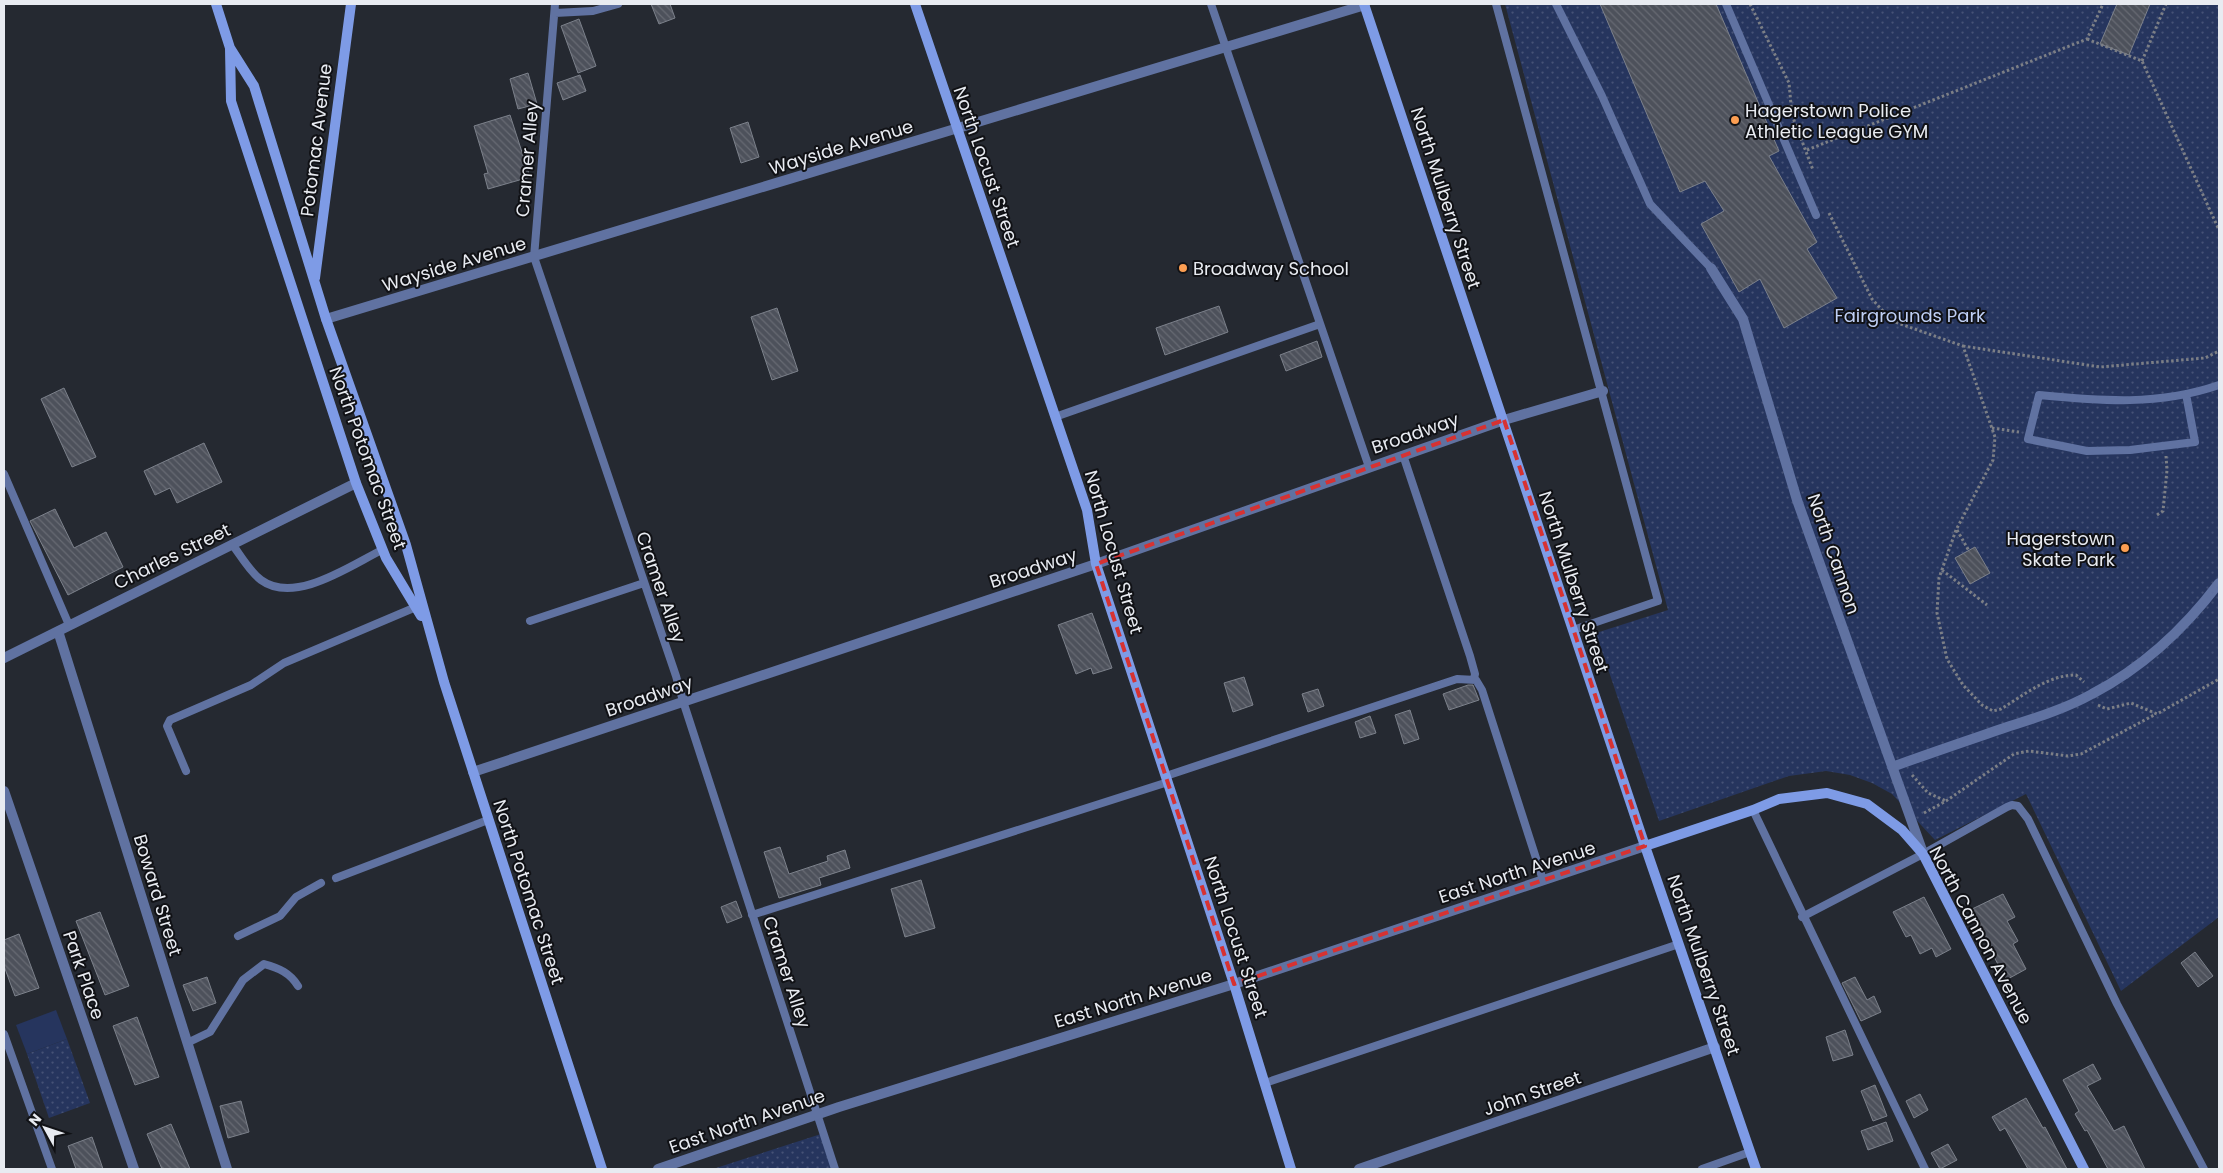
<svg xmlns="http://www.w3.org/2000/svg" width="2223" height="1173" font-family="Poppins,sans-serif">
  <style>
    .grass { fill: #26355e }
    .park { fill: url(#park-dots) }
    .building { fill: url(#building-back-hatch); stroke: #7c818b }
    .lines { fill: none; stroke-linecap: round; stroke-linejoin: round }
    .path { stroke: #7c7f86; stroke-width: 3; stroke-dasharray: 2.5 2.5; stroke-linecap: butt }
    .lane { stroke: #6072a1; stroke-width: 8 }
    .street { stroke: #6072a1; stroke-width: 10 }
    .secondary { stroke: #7e9be6; stroke-width: 10 }
    .marked { fill: none; stroke: #d73232; stroke-width: 4; stroke-dasharray: 10 6; stroke-linejoin: round }
    .poi-dot { fill: #fc9e52; stroke: #101115; stroke-width: 2 }
    .labels { text-anchor: middle; dominant-baseline: central; stroke-width: 4; stroke-linejoin: round; paint-order: stroke }
    .poi-label { font-size: 18px; fill: #e8ebf1; stroke: #101115; text-anchor: start }
    .street-label { font-size: 18px; fill: #e8ebf1; stroke: #101115 }
    .park-label { font-size: 18px; fill: #bfcff5; stroke: #101115 }
  </style>
  <defs>
    <pattern id="park-dots" width="8" height="8" patternUnits="userSpaceOnUse" patternTransform="scale(1.25)"><rect width="8" height="8" fill="#26355e"/><path d="M2 2h.1M6 6h.1" fill="none" stroke="#465276" stroke-width="1.8" stroke-linecap="round"/></pattern>
    <pattern id="building-back-hatch" width="6" height="6" patternUnits="userSpaceOnUse" patternTransform="scale(1.25)"><rect width="6" height="6" fill="#4d515b"/><path d="M-1 5l2 2M0 0l6 6M5-1l2 2" fill="none" stroke="#676a73"/></pattern>
  </defs>
  <rect width="100%" height="100%" fill="#252931"/>
  <path class="grass" d="M56 1010 67 1039 27 1054 16 1025Z"/>
  <path class="park" d="M1505 4H2219V917L2121 991 2026 794 1935 840 1892 794 1872 783 1850 775 1826 771 1789 776 1659 821 1596 633 1668 610Z
    M67 1039 90 1103 49 1118 27 1054Z
    M821 1134 833 1167 827 1169H713Z"/>
  <path class="building" d="M651 4H670L675 18 659 24Z
    M1600 4H1716L1779 151 1769 156 1817 242 1807 249 1837 298 1784 328 1760 279 1739 292 1701 224 1724 211 1705 181 1680 192Z
    M2117 4H2150L2129 55 2100 44Z
    M579 19 596 66 578 73 561 26Z
    M528 73 537 104 518 109 510 79Z
    M580 75 586 91 563 100 557 83Z
    M510 115 530 177 488 189 484 174 488 173 474 126Z
    M748 122 759 157 741 163 730 128Z
    M1219 306 1228 332 1165 355 1156 328Z
    M777 308 798 371 772 380 751 317Z
    M1317 341 1322 357 1286 371 1280 355Z
    M64 388 96 457 72 467 41 399Z
    M204 443 222 482 177 503 170 488 155 495 144 471Z
    M55 509 74 548 106 532 123 567 68 595 30 521Z
    M1975 547 1990 573 1970 584 1955 558Z
    M1092 613 1112 668 1093 674 1091 668 1076 674 1058 625Z
    M1244 677 1253 705 1233 712 1224 683Z
    M1468 685H1473L1479 700 1449 710 1443 694Z
    M1318 689 1324 706 1308 712 1302 694Z
    M1410 710 1419 739 1404 744 1395 715Z
    M1370 716 1376 733 1360 738 1355 722Z
    M780 847 789 874 828 861 827 856 845 850 850 868 819 878 821 885 779 898 764 852Z
    M921 880 935 928 905 937 891 889Z
    M2003 894 2015 917 2007 921 2018 941 2013 944 2026 969 2006 980 1970 910Z
    M1924 897 1951 949 1936 957 1932 948 1920 954 1911 935 1906 937 1893 912Z
    M736 901 742 917 727 923 721 907Z
    M100 912 129 986 105 995 76 921Z
    M19 934 39 988 15 996 4 966V940Z
    M2195 952 2213 976 2198 987 2181 963Z
    M207 977 216 1003 193 1011 183 985Z
    M1855 977 1867 1000 1874 996 1881 1012 1861 1021 1842 983Z
    M137 1017 159 1077 135 1085 113 1026Z
    M1845 1030 1853 1055 1833 1061 1826 1037Z
    M2093 1064 2101 1079 2087 1086 2114 1131 2124 1126 2145 1169H2108L2087 1130 2085 1131 2075 1114 2079 1111 2063 1080Z
    M1875 1085 1887 1116 1873 1121 1861 1091Z
    M1920 1094 1928 1110 1914 1118 1906 1101Z
    M2026 1098 2043 1128 2045 1127 2067 1169H2028L2005 1128 2000 1131 1992 1117Z
    M241 1101 249 1132 228 1138 220 1106Z
    M1886 1122 1893 1141 1868 1150 1861 1131Z
    M171 1124 190 1169H162L147 1134Z
    M92 1137 103 1169H76L68 1146Z
    M1948 1144 1957 1160 1940 1169 1931 1153Z"/>
  <g class="lines">
    <path class="path" d="M1750 4 1789 83 1792 115 1813 170
      M2087 39 2142 61 2219 230
      M2142 61 2166 4
      M1807 150 2087 39 2103 4
      M1829 213 1872 299 1892 321 1963 346 1995 437 1993 460 1956 530 1939 578 1937 613 1947 659 1963 685 1982 705 1993 711 2001 709C2024 695 2048 675 2076 675L2084 682
      M1963 346 2100 367 2205 358 2219 351
      M1992 428 2019 432
      M2157 515 2163 511 2167 470 2166 456
      M1957 530 1969 551
      M1942 570 1987 605
      M2098 705 2107 709 2131 703 2157 714 2219 679
      M1912 775 1928 793 1946 801
      M1924 813 1946 801 2014 754 2029 751 2068 756 2081 754 2156 714"/>
    <path class="lane" d="M555 4 534 257 676 676 683 701 835 1169
      M1211 4 1369 467
      M1496 4 1658 601 1573 630
      M1556 4 1602 96 1650 204 1711 268
      M1726 4 1816 215
      M555 13 593 11 618 4
      M2186 394 2195 442 2130 450 2087 451 2028 439 2039 395C2102 401 2158 406 2219 385
      M1055 417 1320 324
      M1403 455 1470 656 1475 674 1474 679
      M4 474 69 625
      M232 544C241 556 249 571 261 580 295 605 351 565 382 550
      M530 621 644 583
      M186 771 167 726 170 720 251 685 284 663 416 607
      M1166 776 1457 679 1476 680 1482 690 1543 880
      M1753 810 1925 1169
      M336 878 488 820
      M752 915 1168 782
      M1802 917 1923 854 2007 807 2012 805 2018 806 2028 819 2117 1004 2204 1169
      M238 936 280 916 296 897 321 883
      M4 1034 52 1169
      M187 1043 210 1032 243 980 264 964C279 968 290 973 298 986
      M1265 1083 1679 944
      M1702 1169 1750 1152"/>
    <path class="street" d="M1711 268 1743 319 1797 500 1923 853
      M326 319 1365 5
      M58 631 227 1169
      M4 658 356 483
      M1892 767C1930 753 1969 740 2007 727 2035 718 2065 709 2092 694 2142 668 2185 628 2219 583
      M473 772 1096 564 1504 420 1603 391
      M4 791 134 1169
      M658 1169 839 1107 1234 984 1645 846
      M1359 1169 1715 1047"/>
    <path class="secondary" d="M216 4 230 48 254 86 326 319 406 545 444 682 602 1169
      M915 4 1087 510 1096 564 1234 984 1291 1169
      M1364 4 1645 846 1756 1169
      M230 49 231 101 356 483 386 558 421 616
      M315 278 351 4
      M1645 846 1753 810 1779 799 1827 793 1867 804 1902 830 1923 854 2084 1169"/>
  </g>
  <path class="marked" d="M1504 420 1645 846 1234 984 1096 564Z"/>
  <g class="poi-dot">
    <circle cx="1735" cy="120" r="5"/>
    <circle cx="1183" cy="268" r="5"/>
    <circle cx="2125" cy="548" r="5"/>
  </g>
  <g class="labels">
    <g class="poi-label">
      <text x="1745" y="110">Hagerstown Police<tspan x="1745" dy="21">Athletic League GYM</tspan></text>
      <text x="1193" y="268">Broadway School</text>
      <text x="2115" y="538" text-anchor="end">Hagerstown<tspan x="2115" dy="21">Skate Park</tspan></text>
    </g>
    <g class="street-label">
      <text transform="translate(316 140) rotate(-83)">Potomac Avenue</text>
      <text transform="translate(841 147) rotate(-17)">Wayside Avenue</text>
      <text transform="translate(527 159) rotate(-85)">Cramer Alley</text>
      <text transform="translate(987 167) rotate(71)">North Locust Street</text>
      <text transform="translate(1446 198) rotate(72)">North Mulberry Street</text>
      <text transform="translate(454 264) rotate(-17)">Wayside Avenue</text>
      <text transform="translate(1415 433) rotate(-19)">Broadway</text>
      <text transform="translate(368 458) rotate(70)">North Potomac Street</text>
      <text transform="translate(1114 552) rotate(74)">North Locust Street</text>
      <text transform="translate(1834 554) rotate(71)">North Cannon</text>
      <text transform="translate(172 556) rotate(-26)">Charles Street</text>
      <text transform="translate(1033 568) rotate(-18)">Broadway</text>
      <text transform="translate(1574 582) rotate(72)">North Mulberry Street</text>
      <text transform="translate(661 587) rotate(71)">Cramer Alley</text>
      <text transform="translate(649 696) rotate(-19)">Broadway</text>
      <text transform="translate(1517 872) rotate(-18)">East North Avenue</text>
      <text transform="translate(529 892) rotate(72)">North Potomac Street</text>
      <text transform="translate(158 895) rotate(73)">Boward Street</text>
      <text transform="translate(1981 935) rotate(62)">North Cannon Avenue</text>
      <text transform="translate(1236 937) rotate(72)">North Locust Street</text>
      <text transform="translate(1704 965) rotate(71)">North Mulberry Street</text>
      <text transform="translate(787 972) rotate(72)">Cramer Alley</text>
      <text transform="translate(84 975) rotate(71)">Park Place</text>
      <text transform="translate(1133 998) rotate(-17)">East North Avenue</text>
      <text transform="translate(1532 1093) rotate(-19)">John Street</text>
      <text transform="translate(747 1121) rotate(-19)">East North Avenue</text>
    </g>
    <g class="park-label">
      <text x="1910" y="315">Fairgrounds Park</text>
    </g>
  </g>
  <rect width="2223" height="1173" fill="none" stroke="#e8ebf1" stroke-width="10"/>
  <g transform="translate(45 1128) rotate(310)" stroke="#101115" stroke-width="4" paint-order="stroke">
  <path d="M0-4L9 19L0 12L-9 19Z" fill="#e8ebf1"/>
  <text y="-8" font-size="14" font-weight="bold" text-anchor="middle" fill="#e8ebf1">N</text>
  </g>
</svg>
